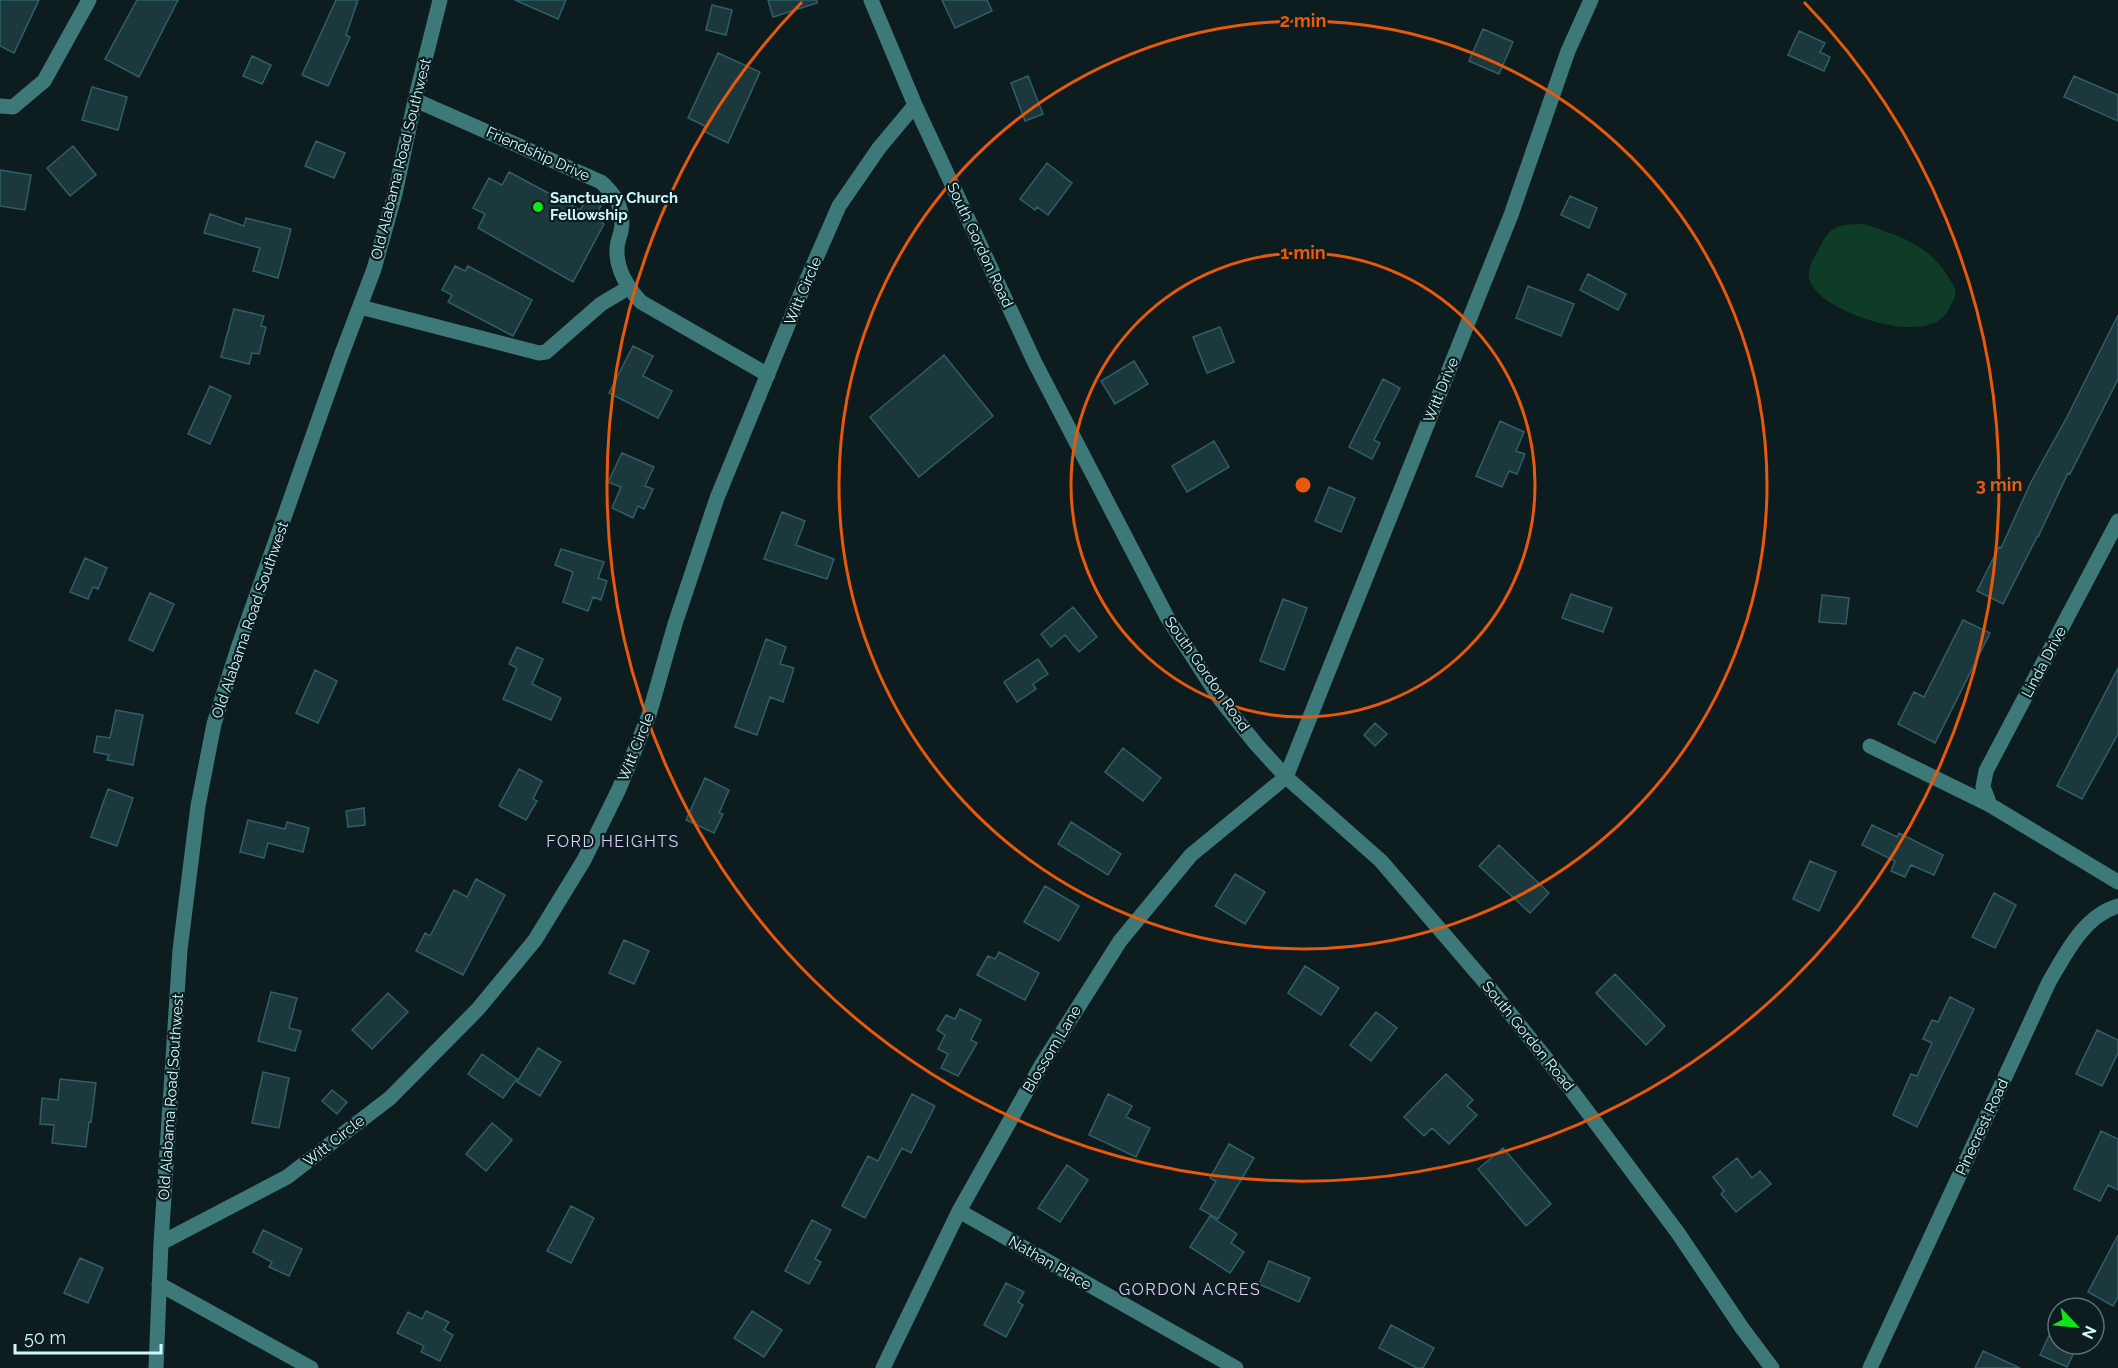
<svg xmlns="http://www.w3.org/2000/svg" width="2118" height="1368" font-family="Raleway,sans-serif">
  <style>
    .water { fill: #0e3c27 }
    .building { fill: #1b383d; stroke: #2f6067; stroke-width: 1.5 }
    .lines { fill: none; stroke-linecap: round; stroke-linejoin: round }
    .minor { stroke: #3c7978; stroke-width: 15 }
    .ring { fill: none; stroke: #e8590c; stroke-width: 3 }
    .poi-dot { fill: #11e419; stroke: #0d1c1e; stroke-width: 2 }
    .labels { text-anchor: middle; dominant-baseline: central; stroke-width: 4.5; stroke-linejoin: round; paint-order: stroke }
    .street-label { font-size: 15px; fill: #cef9fb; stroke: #0d1c1e }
    .poi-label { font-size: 15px; font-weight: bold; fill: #cef9fb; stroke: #0d1c1e; text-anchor: start }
    .neighbourhood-label { font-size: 16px; letter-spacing: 1.5px; fill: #ddcffc; stroke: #0d1c1e }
    .centre { fill: #e8590c; stroke: #0d1c1e; stroke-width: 3 }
    .ring-label { font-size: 18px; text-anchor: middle; font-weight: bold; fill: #e8590c; stroke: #0d1c1e; stroke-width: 4.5; stroke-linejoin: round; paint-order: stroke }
  </style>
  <rect width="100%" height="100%" fill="#0d1c1e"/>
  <path class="water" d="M1864 224C1897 235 1928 244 1947 275 1951 282 1957 288 1955 296 1954 300 1950 305 1949 309 1941 324 1926 327 1910 327 1884 328 1820 308 1810 281 1806 271 1813 259 1818 251 1831 224 1836 225 1864 224Z"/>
  <path class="building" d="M0 0H39L14 53 0 46Z
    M137 0H178L139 77 105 59Z
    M336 0H358L346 35 350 37 328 86 302 75Z
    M515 0H566L558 19Z
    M768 0H817V3L773 17Z
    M942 0H987L992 11 955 28Z
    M712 5 732 10 726 35 706 30Z
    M1483 29 1513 42 1499 74 1469 61Z
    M1799 31 1825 43 1820 52 1830 57 1824 71 1788 55Z
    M718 53 760 72 728 143 703 131 705 126 688 118Z
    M252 56 271 65 262 84 243 76Z
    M1028 76 1043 114 1025 121 1011 83Z
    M2074 76 2118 95V121L2064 97Z
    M92 87 127 97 118 130 82 120Z
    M316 141 345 153 334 178 305 166Z
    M73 146 96 175 70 196 47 168Z
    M1047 163 1072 183 1048 215 1037 207 1035 210 1020 199Z
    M0 170 31 175 25 210 0 206Z
    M509 172 580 210 587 198 601 206 594 218 604 224 573 282 478 228 485 214 473 208 489 178 502 185Z
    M1570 196 1597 208 1589 228 1561 215Z
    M210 214 244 226 246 218 291 229 278 278 253 271 260 248 204 233Z
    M455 266 465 271 468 266 532 300 513 336 448 302 452 295 442 290Z
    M1588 274 1626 294 1618 310 1580 290Z
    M1528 286 1574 304 1561 336 1516 318Z
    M234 309 264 316 261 326 266 327 259 354 252 353 249 364 221 357Z
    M2118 315V379L2070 474 2068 473 2038 537H2037L2003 604 1977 591 1999 547 2001 548 2031 482 2067 417Z
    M1220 327 1234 362 1207 373 1193 337Z
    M633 346 653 356 643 376 672 391 658 418 609 393Z
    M944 355 993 416 919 477 870 417Z
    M1134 361 1148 384 1115 404 1101 381Z
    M1383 379 1400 388 1374 440 1380 443 1372 459 1349 447Z
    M210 386 231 396 210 444 188 434Z
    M1500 421 1524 432 1516 451 1525 454 1517 474 1509 471 1502 487 1476 476Z
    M1214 441 1229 467 1187 492 1172 466Z
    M622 453 654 467 645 486 653 489 644 509 638 506 633 518 612 508 621 487 608 482Z
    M1329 487 1355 498 1341 532 1315 521Z
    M782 512 805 521 796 545 834 559 827 579 764 559Z
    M561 549 604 562 598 578 607 581 601 600 593 597 588 611 563 602 573 572 555 565Z
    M85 558 107 568 98 589 93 587 88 599 70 592Z
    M150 593 174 604 153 651 129 640Z
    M1571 594 1612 608 1603 632 1562 618Z
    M1822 595 1849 598 1846 624 1819 622Z
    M1283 599 1307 608 1284 670 1260 661Z
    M1073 607 1097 637 1079 652 1065 635 1051 647 1041 634Z
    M1963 620 1990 633 1935 743 1898 724 1914 692 1924 697Z
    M766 639 786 647 780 664 794 668 783 702 770 697 757 735 735 727Z
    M517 647 543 659 532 684 561 698 551 720 503 699 517 668 509 664Z
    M1038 659 1048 674 1033 684 1036 689 1017 702 1004 682Z
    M2118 668V734L2082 799 2057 786Z
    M315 670 337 681 318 723 296 713Z
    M116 710 143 715 133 765 107 760 109 755 94 752 97 736 110 738Z
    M1375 723 1387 734 1375 746 1364 735Z
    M1123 748 1161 778 1143 801 1105 772Z
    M519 769 542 781 533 799 537 801 526 820 499 806Z
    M705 778 729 790 719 813 723 814 714 833 686 820Z
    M108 789 133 798 117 846 91 837Z
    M364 808 365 825 348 827 346 811Z
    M248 820 285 829 287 822 309 828 303 852 268 843 264 858 240 852Z
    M1071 822 1121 854 1108 875 1058 844Z
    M1872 825 1897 837 1899 833 1943 855 1934 875 1911 865 1905 877 1891 871 1895 861 1862 845Z
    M1499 845 1549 893 1530 913 1479 866Z
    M1810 861 1836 872 1819 911 1793 899Z
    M1235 874 1265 892 1245 924 1215 906Z
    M476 879 505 895 463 975 416 951 425 933 430 936 454 890 467 897Z
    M1045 886 1079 906 1059 941 1024 922Z
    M1994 893 2016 905 1995 948 1972 937Z
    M624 940 649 951 634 984 609 973Z
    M999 952 1039 973 1025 1000 977 975 988 956 995 959Z
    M1305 966 1339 988 1321 1015 1288 993Z
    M1615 974 1665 1026 1646 1045 1596 993Z
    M271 992 297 998 289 1028 301 1031 295 1051 258 1041Z
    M388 993 408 1012 372 1049 352 1030Z
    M1950 997 1974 1009 1917 1127 1893 1115 1911 1074 1917 1076 1932 1043 1923 1039 1932 1020 1938 1022Z
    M960 1009 981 1020 971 1040 977 1043 958 1076 941 1068 948 1054 938 1049 945 1035 937 1030 946 1015 955 1019Z
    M1376 1012 1397 1028 1371 1061 1350 1045Z
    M2097 1030 2118 1040V1053L2102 1086 2076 1074Z
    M538 1048 561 1062 540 1096 517 1082Z
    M482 1054 517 1079 503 1098 468 1074Z
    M263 1072 289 1078 279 1128 252 1123Z
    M1446 1074 1473 1100 1467 1106 1477 1115 1449 1144 1432 1128 1424 1136 1404 1117Z
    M60 1079 96 1083 91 1122H89L86 1147 52 1143 54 1125 40 1124 42 1098 58 1100Z
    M332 1090 347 1102 337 1114 322 1101Z
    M912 1094 935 1106 911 1153 902 1148 865 1218 842 1206 868 1156 878 1161Z
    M1108 1094 1132 1106 1126 1117 1150 1128 1136 1157 1089 1135Z
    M492 1123 512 1140 486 1171 466 1154Z
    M2101 1131 2118 1139V1190L2108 1185 2100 1201 2074 1189Z
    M1229 1144 1254 1158 1218 1219 1200 1209 1216 1181 1210 1178Z
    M1503 1148 1551 1204 1526 1226 1478 1169Z
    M1737 1158 1752 1178 1760 1171 1771 1184 1736 1212 1721 1194 1724 1191 1713 1177Z
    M1067 1165 1088 1180 1060 1222 1038 1208Z
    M571 1206 594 1218 571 1263 547 1251Z
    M1210 1216 1237 1234 1231 1243 1244 1252 1230 1273 1190 1247Z
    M812 1220 831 1230 815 1259 821 1262 809 1284 785 1271Z
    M263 1230 302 1249 289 1276 269 1267 272 1262 253 1252Z
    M2118 1235V1297L2113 1306 2088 1292Z
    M80 1258 103 1268 88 1303 64 1293Z
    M1269 1261 1310 1278 1299 1302 1259 1284Z
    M1006 1283 1024 1292 1018 1302 1023 1305 1006 1337 984 1325Z
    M426 1311 449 1322 444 1330 453 1335 440 1361 421 1352 424 1346 397 1333 408 1312 422 1319Z
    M752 1311 782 1330 764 1357 734 1338Z
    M2058 1316V1348L2060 1344H2078L2067 1367 2040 1355Z
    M1391 1325 1434 1348 1423 1368H1417L1379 1348Z
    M1983 1351 2020 1368H1975Z"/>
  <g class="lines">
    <path class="minor" d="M871 0 915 105 1035 363 1167 617 1220 699 1256 744 1286 777 1381 861 1484 981 1569 1087 1678 1233 1742 1328 1772 1368
      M415 100 601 182C616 195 625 210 621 231 620 236 617 243 617 249 616 270 627 287 641 302L768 375
      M0 106 13 107 44 81 89 0
      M360 307 539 353 546 352 601 304 628 288
      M1870 746 1990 805 2118 882
      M1990 805 1983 787 1986 771 2118 521
      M959 1211 1236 1368
      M161 1243 287 1177 390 1098 478 1009 535 940 584 860 619 789 649 715 675 624 717 498 804 286 839 206 879 148 915 105
      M159 1284 311 1368
      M156 1368 161 1243 180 950 198 806 214 724 238 648 341 356 374 269 395 194 415 100 440 0
      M883 1368 959 1211 1042 1064 1120 941 1191 855 1286 777 1511 215 1568 51 1591 0
      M1870 1368 2049 982C2066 953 2084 916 2118 906"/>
  </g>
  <g class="ring">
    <circle cx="1303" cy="485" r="232"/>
    <circle cx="1303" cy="485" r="464"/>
    <path d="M1804 2A696 696 0 1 1 802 2"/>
  </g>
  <circle class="poi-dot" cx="538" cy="207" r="6"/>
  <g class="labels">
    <g class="street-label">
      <text transform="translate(538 154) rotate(24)">Friendship Drive</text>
      <text transform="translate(401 159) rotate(-76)">Old Alabama Road Southwest</text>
      <text transform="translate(980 245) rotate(65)">South Gordon Road</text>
      <text transform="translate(803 291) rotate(-67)">Witt Circle</text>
      <text transform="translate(1441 390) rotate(-68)">Witt Drive</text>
      <text transform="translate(250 620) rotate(-71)">Old Alabama Road Southwest</text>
      <text transform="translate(2044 662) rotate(-62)">Linda Drive</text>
      <text transform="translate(1207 674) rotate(55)">South Gordon Road</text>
      <text transform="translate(636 747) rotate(-68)">Witt Circle</text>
      <text transform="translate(1528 1036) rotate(51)">South Gordon Road</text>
      <text transform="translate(1052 1049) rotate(-59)">Blossom Lane</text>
      <text transform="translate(171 1097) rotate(-86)">Old Alabama Road Southwest</text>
      <text transform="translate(1982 1127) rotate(-65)">Pinecrest Road</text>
      <text transform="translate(334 1141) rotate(-38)">Witt Circle</text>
      <text transform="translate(1050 1263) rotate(30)">Nathan Place</text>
    </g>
    <g class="poi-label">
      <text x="550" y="198">Sanctuary Church<tspan x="550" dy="17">Fellowship</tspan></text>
    </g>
    <g class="neighbourhood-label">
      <text x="613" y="841">FORD HEIGHTS</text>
      <text x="1190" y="1289">GORDON ACRES</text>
    </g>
  </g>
  <circle cx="1303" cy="485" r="9" class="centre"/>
  <g class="ring-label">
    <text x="1303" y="27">2 min</text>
    <text x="1303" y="259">1 min</text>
    <text x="1999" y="491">3 min</text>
  </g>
  <g transform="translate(2076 1326) rotate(116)"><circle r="28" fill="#0d1c1e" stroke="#5a7476" stroke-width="1.5"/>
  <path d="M0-4.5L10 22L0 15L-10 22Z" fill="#11e419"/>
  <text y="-9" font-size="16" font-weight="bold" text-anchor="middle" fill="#cef9fb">N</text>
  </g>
  <path d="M15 1344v9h146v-9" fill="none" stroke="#cef9fb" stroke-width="3"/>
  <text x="24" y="1344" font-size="18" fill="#cef9fb" stroke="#0d1c1e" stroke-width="4.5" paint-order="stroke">50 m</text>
</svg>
